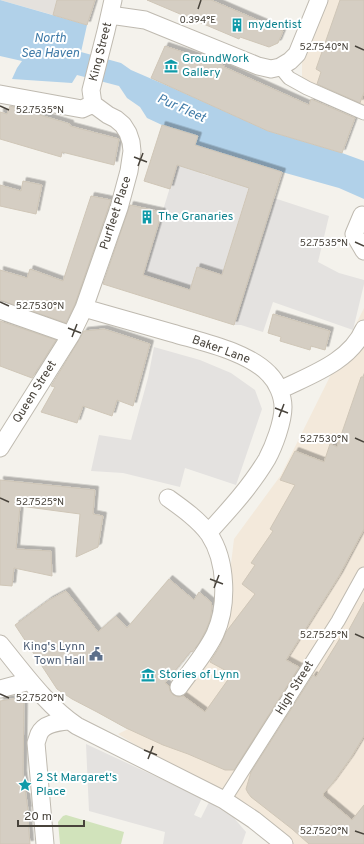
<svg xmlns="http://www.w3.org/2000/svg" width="364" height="844" font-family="Overpass,sans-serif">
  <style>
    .commercial { fill: #f3e9db }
    .industrial { fill: #e4e1dd }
    .green { fill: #d1e3bb }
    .parking { fill: #e4e2e0 }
    .water { fill: #b1d1e9 }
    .building { fill: #d5cec3; stroke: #cfc6b7; filter: url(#shadow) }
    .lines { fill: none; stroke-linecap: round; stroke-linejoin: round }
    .pedestrian-casing { stroke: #bfbab0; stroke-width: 15 }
    .minor-casing { stroke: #bfbab0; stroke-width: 19 }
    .pedestrian { stroke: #fff; stroke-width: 13 }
    .minor { stroke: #fff; stroke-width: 17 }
    .ticks { fill: none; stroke: #48433b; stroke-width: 1.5 }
    .labels { text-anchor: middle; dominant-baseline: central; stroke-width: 4; stroke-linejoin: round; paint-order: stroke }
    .culture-label { font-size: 12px; fill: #0d838f; stroke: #fff; text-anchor: start }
    .street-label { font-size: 12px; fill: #48433b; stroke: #fff }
    .service-label { font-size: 12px; fill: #4e5e75; stroke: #fff; text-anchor: end }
    .water-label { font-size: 13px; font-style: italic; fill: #407ba8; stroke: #fff }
    .ticks-label { font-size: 10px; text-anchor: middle; fill: #48433b; stroke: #fff; stroke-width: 4; stroke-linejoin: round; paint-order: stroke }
  </style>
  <defs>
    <filter id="shadow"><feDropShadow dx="3.5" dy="-3.5" stdDeviation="0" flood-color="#0004"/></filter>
  </defs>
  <rect width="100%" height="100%" fill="#f4f2ec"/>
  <path class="commercial" d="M323 0H364V117L302 77V61Z
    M364 308V844H294L285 837 118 734 128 729 166 682 182 696 223 630 234 539 281 475Z"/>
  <path class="industrial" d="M0 0H57L53 15Z"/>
  <path class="green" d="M66 815 124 832 121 844H60L58 822 63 816Z"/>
  <path class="parking" d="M195 145 210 150 202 174 237 184 240 176 251 180 222 275 190 290 143 275 180 155Z
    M274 198 329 216 318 262 339 273 364 280V284L353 330 273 302 263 332 241 325H234Z
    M154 347 200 360 231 373 255 390 262 409 236 485 185 468 180 487 123 473 91 471 99 435 131 440 148 378Z
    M86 744 202 798 194 815 201 818 209 802 234 818 246 832 242 844H163L165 832 89 811Z"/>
  <path class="water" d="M0 0 87 25 81 52 121 63 131 70 175 89 268 131 342 153 364 161V199L339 188 282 172 195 145 197 136 162 125 147 118 140 107 127 98 119 86 77 75 72 83 12 79 17 68 22 61 0 56Z"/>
  <path class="building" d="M57 0H95L87 25 53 15Z
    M147 0H211L283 31 278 43 269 47 240 37 239 39Z
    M340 0H364V92L360 103 317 84 321 72 316 69Z
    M165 46 225 66 224 67 309 105 311 99 355 118 342 153 268 131 151 78Z
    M10 106 70 124V126L119 139 114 165 62 152 61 157 0 139V112L7 114Z
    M162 125 198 136 195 145 282 172 234 325 103 284 130 205 162 212 143 275 190 290 197 267 222 275 249 188 177 165 170 189 144 181Z
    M23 181 42 185 36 214 0 206V185L21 191Z
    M91 196 111 200 75 304 66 323 3 301 0 300V270L27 278 30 269 63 281Z
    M273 314 330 331 325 350 311 346 310 350 280 341 281 337 268 333Z
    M0 321 56 340 32 378 0 366Z
    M104 329 150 344 133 406 117 400 112 416 83 406 77 423 41 412 55 387 51 386 79 340 84 331Z
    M361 377H364V529L339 576 286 660 299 667 234 770H225L188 754 163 745 126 728 97 712 72 699 57 689 15 625 49 600 66 591 98 632 116 616 127 628 169 579 194 600 199 592 211 602 212 607 210 620 206 630 199 643 192 652 191 651 165 683 169 686 170 691 173 695 178 697 183 696 205 712 232 674 210 662 220 646 226 632 255 594 242 584 255 565 251 563 273 531 270 529 295 485 280 480 295 451 324 462 330 444 337 447Z
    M0 480 95 490 93 514 103 516 98 547 76 557 80 514 20 506 16 549 51 551 52 576 14 568 12 586 0 585Z
    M364 602V736L350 759 332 784 323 794 324 795 323 796 333 804 352 820 364 805V844H309L292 829 251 797 248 793 246 789 251 772 313 675 316 677 342 635 345 637Z
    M24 697 23 774 28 810H27L30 844H0V701Z"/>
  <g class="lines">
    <g class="pedestrian-casing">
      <path id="pedestrian" d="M280 67 289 78 307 88 364 113
        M224 800 338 621 364 574"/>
    </g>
    <g class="minor-casing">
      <path id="minor" d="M110 15 145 20 258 66 271 69 280 67 290 61 297 54 319 0
        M0 94 82 109 93 104
        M93 104 91 90 106 31 113 0
        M362 215 354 234 364 251
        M84 308C113 316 143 325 172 333 202 342 247 351 269 374 277 382 283 396 283 407 283 422 274 446 267 459 251 486 229 510 208 533
        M0 310 71 335
        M280 390C310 375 350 362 364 329
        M0 448 71 335 84 308 119 208 129 171 132 151 131 142 128 133 123 125 116 119 108 115 93 104
        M168 498C182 508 199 520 209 534 227 561 228 606 215 634 206 653 191 670 179 687
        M0 644C23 672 47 706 77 726L224 800 254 820 284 844
        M0 689 30 681
        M45 844 36 743C37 740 38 737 39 734 44 723 59 722 69 721"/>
    </g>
    <use href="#pedestrian" class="pedestrian"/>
    <use href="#minor" class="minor"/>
  </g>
  <path class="ticks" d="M198 9 201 0M355 46 364 50M0 106 9 110M134 157 147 162M138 166 143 153M355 242 364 246M0 302 9 306M68 328 81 333M72 337 77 324M275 408 288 413M279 417 284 404M355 438 364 442M0 498 9 502M210 579 223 584M214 588 219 575M355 634 364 638M0 694 9 698M144 750 157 755M148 759 153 746M355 831 364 834"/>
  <defs>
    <g id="building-bare" transform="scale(1.08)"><path d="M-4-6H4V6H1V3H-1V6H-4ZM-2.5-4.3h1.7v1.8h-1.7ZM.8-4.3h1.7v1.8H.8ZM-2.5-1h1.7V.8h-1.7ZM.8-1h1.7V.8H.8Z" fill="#0f9aa8" stroke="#fff" stroke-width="2.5" paint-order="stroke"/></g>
    <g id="museum-bare" transform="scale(1.08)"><path d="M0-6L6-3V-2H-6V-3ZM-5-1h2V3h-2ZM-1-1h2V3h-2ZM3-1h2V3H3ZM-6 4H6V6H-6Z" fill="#0f9aa8" stroke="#fff" stroke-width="2.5" paint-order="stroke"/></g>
    <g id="civic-bare" transform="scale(1.08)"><path d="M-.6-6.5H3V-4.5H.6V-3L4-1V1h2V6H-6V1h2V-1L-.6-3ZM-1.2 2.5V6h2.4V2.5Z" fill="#5c6f8a" stroke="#fff" stroke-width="2.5" paint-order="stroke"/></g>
    <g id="sight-bare" transform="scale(1.08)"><path d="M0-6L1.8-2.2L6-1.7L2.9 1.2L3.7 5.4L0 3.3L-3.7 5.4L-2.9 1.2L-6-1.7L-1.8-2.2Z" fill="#0f9aa8" stroke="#fff" stroke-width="2.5" paint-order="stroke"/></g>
  </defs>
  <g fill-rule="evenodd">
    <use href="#building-bare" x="237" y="25"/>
    <use href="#museum-bare" x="171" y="66"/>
    <use href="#building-bare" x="147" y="217"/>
    <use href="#civic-bare" x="96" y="654"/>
    <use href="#museum-bare" x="148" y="675"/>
    <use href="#sight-bare" x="25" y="785"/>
  </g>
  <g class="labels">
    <g class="culture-label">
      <text x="248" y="25">mydentist</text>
      <text x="182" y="59">GroundWork<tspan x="182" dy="14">Gallery</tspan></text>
      <text x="158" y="217">The Granaries</text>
      <text x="159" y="675">Stories of Lynn</text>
      <text x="36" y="778">2 St Margaret's<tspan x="36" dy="14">Place</tspan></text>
    </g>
    <g class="street-label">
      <text transform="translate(101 52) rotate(-76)">King Street</text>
      <text transform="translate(116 213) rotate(-72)">Purfleet Place</text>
      <text transform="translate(221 350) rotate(20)">Baker Lane</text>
      <text transform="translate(35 392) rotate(-58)">Queen Street</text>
      <text transform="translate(295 688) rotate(-58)">High Street</text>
    </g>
    <g class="service-label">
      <text x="85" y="647">King's Lynn<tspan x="85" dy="14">Town Hall</tspan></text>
    </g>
    <g class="water-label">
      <text x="50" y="39">North<tspan x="50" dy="15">Sea Haven</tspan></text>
      <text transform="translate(181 109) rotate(24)">Pur Fleet</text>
    </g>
  </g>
  <g class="ticks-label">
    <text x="198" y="23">0.394°E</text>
    <text x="324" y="50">52.7540°N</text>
    <text x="40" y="113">52.7535°N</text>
    <text x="324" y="246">52.7535°N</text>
    <text x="40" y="309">52.7530°N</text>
    <text x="324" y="442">52.7530°N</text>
    <text x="40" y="505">52.7525°N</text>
    <text x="324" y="638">52.7525°N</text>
    <text x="40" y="701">52.7520°N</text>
    <text x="324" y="834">52.7520°N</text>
  </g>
  <path d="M18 820v6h66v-6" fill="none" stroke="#48433b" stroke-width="2"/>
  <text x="24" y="820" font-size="12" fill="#48433b" stroke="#ffffff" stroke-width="3" paint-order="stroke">20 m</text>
</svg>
